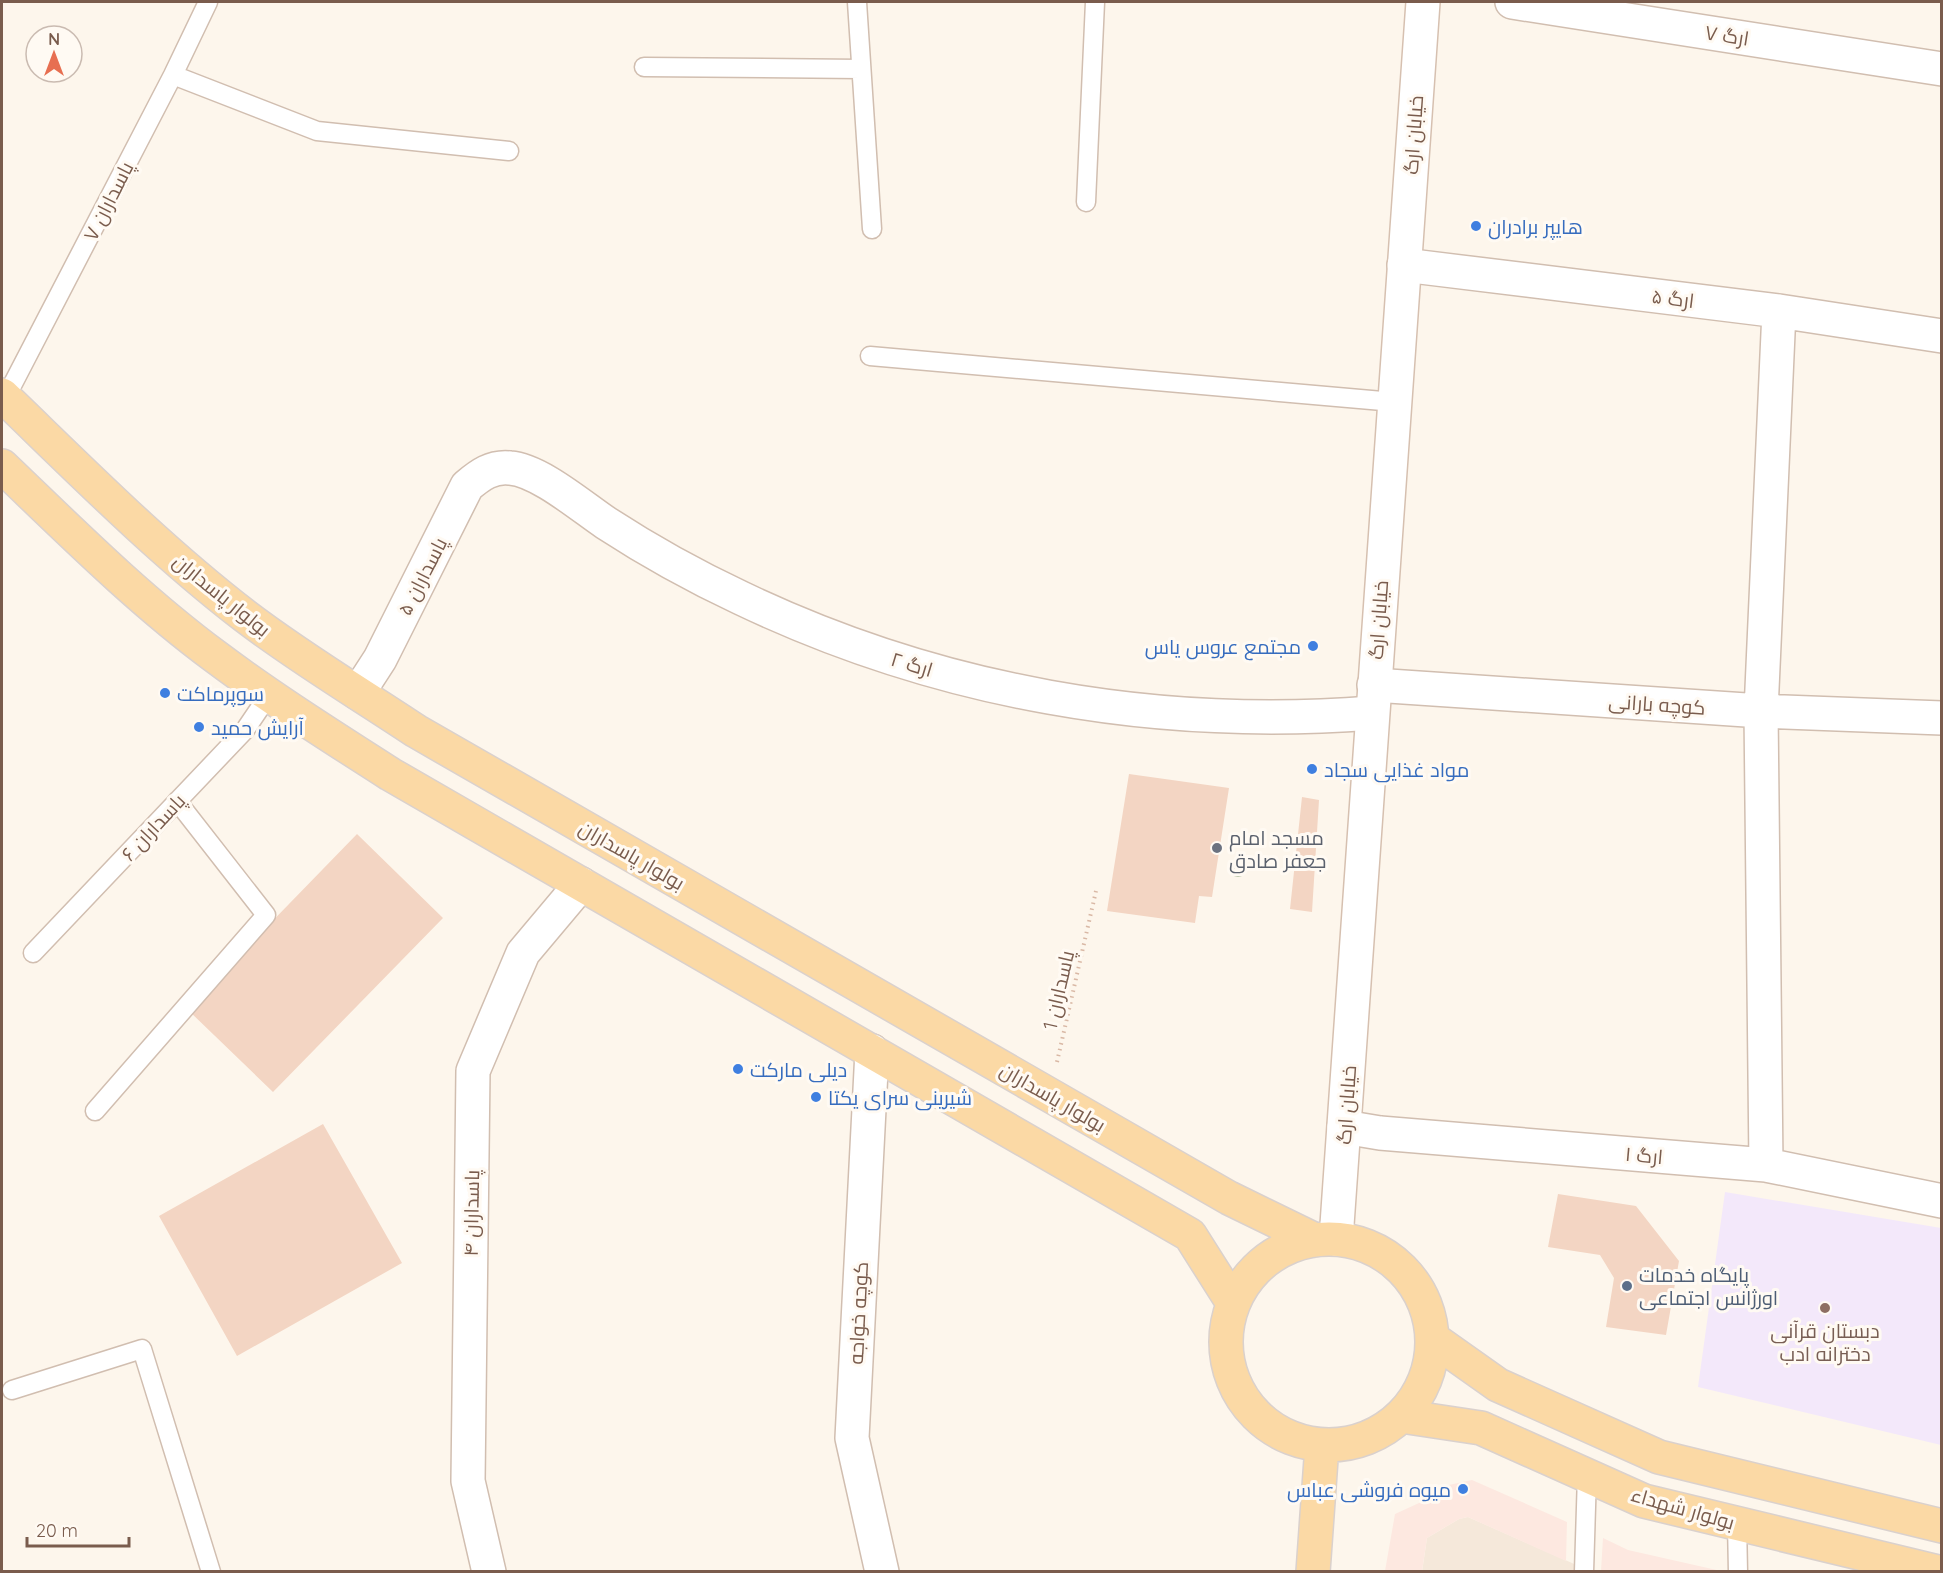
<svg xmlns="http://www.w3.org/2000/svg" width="1943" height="1573" font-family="Quicksand,Cairo,sans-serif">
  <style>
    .residential { fill: #f5e8da }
    .commercial { fill: #fde8e0 }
    .education { fill: #f3e8fa }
    .building { fill: #f3d5c3 }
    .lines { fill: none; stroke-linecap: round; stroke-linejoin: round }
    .service-casing { stroke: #d1beb0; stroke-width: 21 }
    .minor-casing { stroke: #d1beb0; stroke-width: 36 }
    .secondary-casing { stroke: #d6c0b0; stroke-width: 36 }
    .primary-casing { stroke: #dad1cd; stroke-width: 36 }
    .path { stroke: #d9b8a5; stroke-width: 4; stroke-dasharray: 1.5 4.5; stroke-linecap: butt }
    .service { stroke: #fff; stroke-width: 18 }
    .minor { stroke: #fff; stroke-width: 33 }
    .secondary { stroke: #fff; stroke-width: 33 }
    .primary { stroke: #fbd9a5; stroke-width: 33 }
    .tree { fill: #a0b28e }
    .shop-dot { fill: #3f7fe0; stroke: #fffaf3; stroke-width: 2 }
    .worship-dot { fill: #6b7280; stroke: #fffaf3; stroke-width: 2 }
    .service-dot { fill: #5c6f8a; stroke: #fffaf3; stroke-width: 2 }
    .education-dot { fill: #8d6e63; stroke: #fffaf3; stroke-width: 2 }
    .labels { text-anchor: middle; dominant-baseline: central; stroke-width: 6; stroke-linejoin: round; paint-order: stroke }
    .street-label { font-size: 20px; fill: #7a5c4d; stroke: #fffaf3 }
    .shop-label { font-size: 20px; fill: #366cbe; stroke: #fffaf3; text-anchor: start }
    .worship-label { font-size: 20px; fill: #5b616d; stroke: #fffaf3; text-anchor: start }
    .service-label { font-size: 20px; fill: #4e5e75; stroke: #fffaf3; text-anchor: start }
    .education-label { font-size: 20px; fill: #785e54; stroke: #fffaf3 }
  </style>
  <rect width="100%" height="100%" fill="#fdf6ec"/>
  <path class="residential" d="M1468 1517 1590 1571 1422 1572 1427 1538 1459 1519Z"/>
  <path class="commercial" d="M1472 1480 1567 1522 1566 1561 1468 1517 1459 1519 1427 1538 1422 1571H1385L1395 1514 1419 1503 1444 1486Z
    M1603 1538 1628 1550 1721 1571H1601Z"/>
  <path class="education" d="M1725 1192 1941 1228V1445L1698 1387Z"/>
  <path class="building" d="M1129 774 1229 788 1212 897 1199 896 1195 923 1107 911Z
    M1302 797 1319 800 1312 912 1290 909Z
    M357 834 443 918 273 1092 187 1009Z
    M323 1124 402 1263 237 1356 159 1216Z
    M1558 1194 1636 1206 1679 1261 1666 1335 1606 1327 1614 1278 1600 1255 1548 1247Z"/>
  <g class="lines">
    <g class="service-casing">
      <path id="service" d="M857 2 872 229
        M644 67 861 69
        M173 75 317 131 509 151
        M1086 202 1095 2
        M870 356 1394 402
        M5 399 173 75 208 2
        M33 953 245 730 268 696
        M95 1111 266 915 177 801
        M12 1390 142 1349 211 1572
        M1737 1523 1738 1572
        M1584 1572 1587 1475"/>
    </g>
    <g class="minor-casing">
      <path id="minor" d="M1512 2 1942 69
        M1404 265 1779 311 1942 336
        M1374 685 1761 711 1942 718
        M358 693 380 659 467 486C480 475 492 466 510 468 539 470 582 507 606 523 649 551 694 576 741 598 938 692 1155 730 1372 713
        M872 1051 852 1438 882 1572
        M1344 1127 1380 1133 1766 1165 1942 1201
        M1766 1165 1761 711 1779 311
        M489 1572 468 1481 473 1071 523 953 581 884"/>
    </g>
    <g class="secondary-casing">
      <path id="secondary" d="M1336 1239 1423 2"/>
    </g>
    <g class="primary-casing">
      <path id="primary" d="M2 395C81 471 158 549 245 616 300 658 359 693 416 731L1229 1198 1315 1240
        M2 466C71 532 139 600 216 657 272 699 331 736 390 774L1190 1235 1233 1303
        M1226 1342a103 103 0 1 1 206 0a103 103 0 1 1-206 0Z
        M1433 1339 1498 1385 1659 1457 1942 1526
        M1401 1416 1481 1428 1644 1501 1938 1572
        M1313 1572 1322 1445"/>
    </g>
    <path class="path" d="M1057 1062 1096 891"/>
    <use href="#service" class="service"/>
    <use href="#minor" class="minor"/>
    <use href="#secondary" class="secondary"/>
    <use href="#primary" class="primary"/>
  </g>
  <circle class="tree" cx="1238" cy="868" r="9"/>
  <g class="shop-dot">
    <circle cx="1476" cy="226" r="6"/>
    <circle cx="1313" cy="646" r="6"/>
    <circle cx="165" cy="693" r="6"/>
    <circle cx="199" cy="727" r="6"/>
    <circle cx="1312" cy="769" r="6"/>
    <circle cx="738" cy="1069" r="6"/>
    <circle cx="816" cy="1097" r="6"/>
    <circle cx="1463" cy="1489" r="6"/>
  </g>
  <circle class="worship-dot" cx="1217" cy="848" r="6"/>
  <circle class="service-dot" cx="1627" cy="1286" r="6"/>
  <circle class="education-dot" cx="1825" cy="1308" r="6"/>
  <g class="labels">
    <g class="street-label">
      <text transform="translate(1727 35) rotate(9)">ارگ ۷</text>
      <text transform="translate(1413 135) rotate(-86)">خیابان ارگ</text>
      <text transform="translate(108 201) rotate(-63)">پاسداران ۷</text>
      <text transform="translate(1673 298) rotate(7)">ارگ ۵</text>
      <text transform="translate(422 576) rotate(-63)">پاسداران ۵</text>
      <text transform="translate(222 595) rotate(39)">بولوار پاسداران</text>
      <text transform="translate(1378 620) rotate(-86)">خیابان ارگ</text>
      <text transform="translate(912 664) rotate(17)">ارگ ۲</text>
      <text transform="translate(1657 704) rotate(4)">کوچه بارانی</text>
      <text transform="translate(153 827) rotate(-47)">پاسداران ۶</text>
      <text transform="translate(632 855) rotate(30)">بولوار پاسداران</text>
      <text transform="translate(1058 990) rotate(-77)">پاسداران 1</text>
      <text transform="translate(1053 1097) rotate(30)">بولوار پاسداران</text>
      <text transform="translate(1346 1105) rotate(-86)">خیابان ارگ</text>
      <text transform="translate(1644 1155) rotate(5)">ارگ ۱</text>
      <text transform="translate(471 1213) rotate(-89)">پاسداران ۴</text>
      <text transform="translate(858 1313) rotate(-87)">کوچه خواجه</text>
      <text transform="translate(1683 1508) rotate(16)">بولوار شهداء</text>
    </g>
    <g class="shop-label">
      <text x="1488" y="226">هایپر برادران</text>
      <text x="1301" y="646" text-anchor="end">مجتمع عروس یاس</text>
      <text x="177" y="693">سوپرماکت</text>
      <text x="211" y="727">آرایش حمید</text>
      <text x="1324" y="769">مواد غذایی سجاد</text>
      <text x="750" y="1069">دیلی مارکت</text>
      <text x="828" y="1097">شیرینی سرای یکتا</text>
      <text x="1451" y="1489" text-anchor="end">میوه فروشی عباس</text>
    </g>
    <g class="worship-label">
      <text x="1229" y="837">مسجد امام<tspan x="1229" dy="23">جعفر صادق</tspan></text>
    </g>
    <g class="service-label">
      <text x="1639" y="1274">پایگاه خدمات<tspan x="1639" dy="23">اورژانس اجتماعی</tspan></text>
    </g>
    <g class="education-label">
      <text x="1825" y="1330">دبستان قرآنی<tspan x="1825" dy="23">دخترانه ادب</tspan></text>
    </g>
  </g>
  <rect width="1943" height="1573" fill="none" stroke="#7a5c4d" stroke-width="6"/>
  <g transform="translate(54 54)"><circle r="28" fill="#fffaf3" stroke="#cabbb1" stroke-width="1.5"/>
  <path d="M0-4.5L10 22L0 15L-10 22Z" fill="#e76f51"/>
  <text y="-9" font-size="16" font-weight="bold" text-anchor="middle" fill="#7a5c4d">N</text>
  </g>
  <path d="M27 1537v9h102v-9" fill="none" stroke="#7a5c4d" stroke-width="3"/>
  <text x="36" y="1537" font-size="18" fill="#7a5c4d" stroke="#fffaf3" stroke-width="4.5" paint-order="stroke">20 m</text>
</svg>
